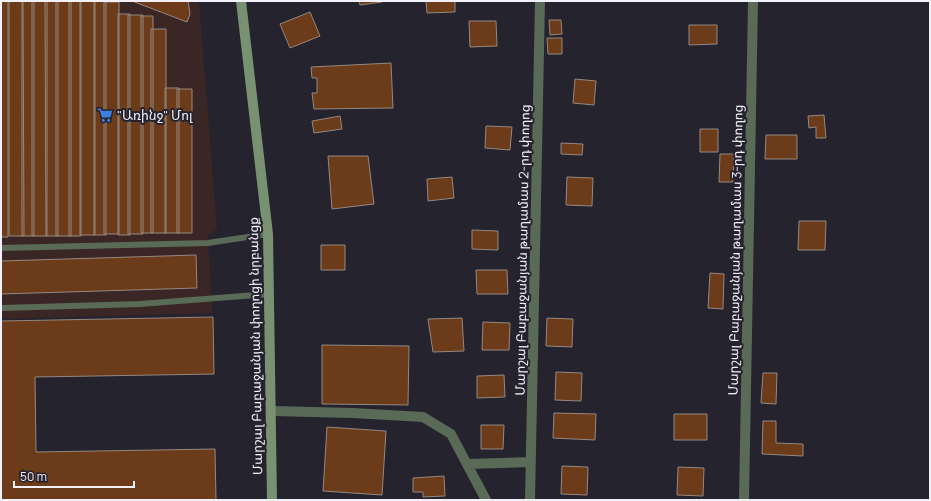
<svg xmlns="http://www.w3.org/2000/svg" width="931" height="501" font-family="Manrope,'Noto Sans Armenian',sans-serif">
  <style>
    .commercial { fill: #3a2625 }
    .building { fill: #6c3c1a; stroke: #958880 }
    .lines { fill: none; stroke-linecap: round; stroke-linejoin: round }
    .lane { stroke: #596a56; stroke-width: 6 }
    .street { stroke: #596a56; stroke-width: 10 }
    .secondary { stroke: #779171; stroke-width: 10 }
    .labels { text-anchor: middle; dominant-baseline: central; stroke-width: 4; stroke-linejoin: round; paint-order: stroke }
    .poi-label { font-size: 13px; fill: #f2f1f9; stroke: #25232e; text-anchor: start }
    .street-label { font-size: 13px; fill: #f2f1f9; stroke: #25232e }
  </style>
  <rect width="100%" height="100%" fill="#25232e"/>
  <path class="commercial" d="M1 1H199L217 229 208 235 212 313 1 319Z"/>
  <path class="building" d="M1 1H8V237H1Z
    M9 1H23L24 236H9Z
    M22 1H34V236H22Z
    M32 1H47V236H32Z
    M45 1H58V236H46Z
    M56 1H71V236H56Z
    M69 1H81V236H69Z
    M80 1H95V235H80Z
    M94 1H106V235H94Z
    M132 1H188L190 14 187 22Z
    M359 1H382V2L360 5Z
    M426 1H455V12L427 13Z
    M104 2H119V234H104Z
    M310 12 320 36 290 48 280 24Z
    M118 14H130V235H118Z
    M128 15H143V234H128Z
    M141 16H153V233H141Z
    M549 20H561L562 34 550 35Z
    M469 21H496L497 46 470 47Z
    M689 25H717V44L689 45Z
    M151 29H166V233H151Z
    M547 38H562V54H548Z
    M391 63 393 108 314 109 312 93H317V78H312L311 67Z
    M575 79 596 81 594 105 573 103Z
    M165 88H179V233H165Z
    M177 89H192V233H177Z
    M824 115 826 138H816V127L809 128 808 116Z
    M340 116 342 129 314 133 312 121Z
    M486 126 512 127 510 150 485 148Z
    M700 129H718V152H700Z
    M766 135H797V159H765Z
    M561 143 583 144 582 155 561 154Z
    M720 154H734L733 182H719Z
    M328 156H368L374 204 332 209Z
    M452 177 454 198 428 201 427 179Z
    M567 177 593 178 592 206 566 205Z
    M799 221H826L825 250H798Z
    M472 230 498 231V250L472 249Z
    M321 245H345V270H321Z
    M196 255 197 288 1 294V261Z
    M476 270H507L508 294H477Z
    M710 273 724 274 723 309 708 308Z
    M213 317 214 374 35 377 36 452 215 449 216 500H1V321Z
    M462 318 464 351 433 352 428 319Z
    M547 318 573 319 572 347 546 346Z
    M483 322 510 323 509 350H482Z
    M322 345 409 346 408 405 322 404Z
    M556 372 582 373 581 401 555 400Z
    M763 373H777L776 404 761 403Z
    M504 375 505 397 477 398V376Z
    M554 413 596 414 595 440 553 438Z
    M674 414H707V440H674Z
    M763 421H776V443L803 444V456L762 454Z
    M481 425H504L503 449H481Z
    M327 427 386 431 382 495 323 491Z
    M562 466 588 467 587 495 561 494Z
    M678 467 704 468 703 496 677 495Z
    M444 476 445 496 423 497V492H413V478Z"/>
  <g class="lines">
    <path class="lane" d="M1 248 208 243 268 234
      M1 308 140 304 269 294"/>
    <path class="street" d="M272 411 353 413 423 417 451 434 486 500
      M467 464 531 462
      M530 500 540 1
      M744 500 753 1"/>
    <path class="secondary" d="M241 1 268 234 272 500"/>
  </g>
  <defs>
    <g id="supermarket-bare" transform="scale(1.2)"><path d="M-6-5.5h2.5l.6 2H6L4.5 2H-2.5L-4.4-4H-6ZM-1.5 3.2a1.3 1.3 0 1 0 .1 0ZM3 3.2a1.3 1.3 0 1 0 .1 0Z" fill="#3f7fe0" stroke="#25232e" stroke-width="2.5" paint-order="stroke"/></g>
  </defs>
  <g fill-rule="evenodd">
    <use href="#supermarket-bare" x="105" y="115"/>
  </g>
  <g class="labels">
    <g class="poi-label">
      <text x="117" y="115">"Առինջ" Մոլ</text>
    </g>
    <g class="street-label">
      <text transform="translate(522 250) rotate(-89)">Մարշալ Բաբաջանյան թաղամաս 2-րդ փողոց</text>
      <text transform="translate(735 250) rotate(-89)">Մարշալ Բաբաջանյան թաղամաս 3-րդ փողոց</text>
      <text transform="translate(255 346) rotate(-91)">Մարշալ Բաբաջանյան փողոցի նրբանցք</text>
    </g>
  </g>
  <rect width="931" height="501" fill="none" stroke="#f2f1f9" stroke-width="4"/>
  <path d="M14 481v6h120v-6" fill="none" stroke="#f2f1f9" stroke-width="2"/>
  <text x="20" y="481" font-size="12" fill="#f2f1f9" stroke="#25232e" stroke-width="3" paint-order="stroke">50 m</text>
</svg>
